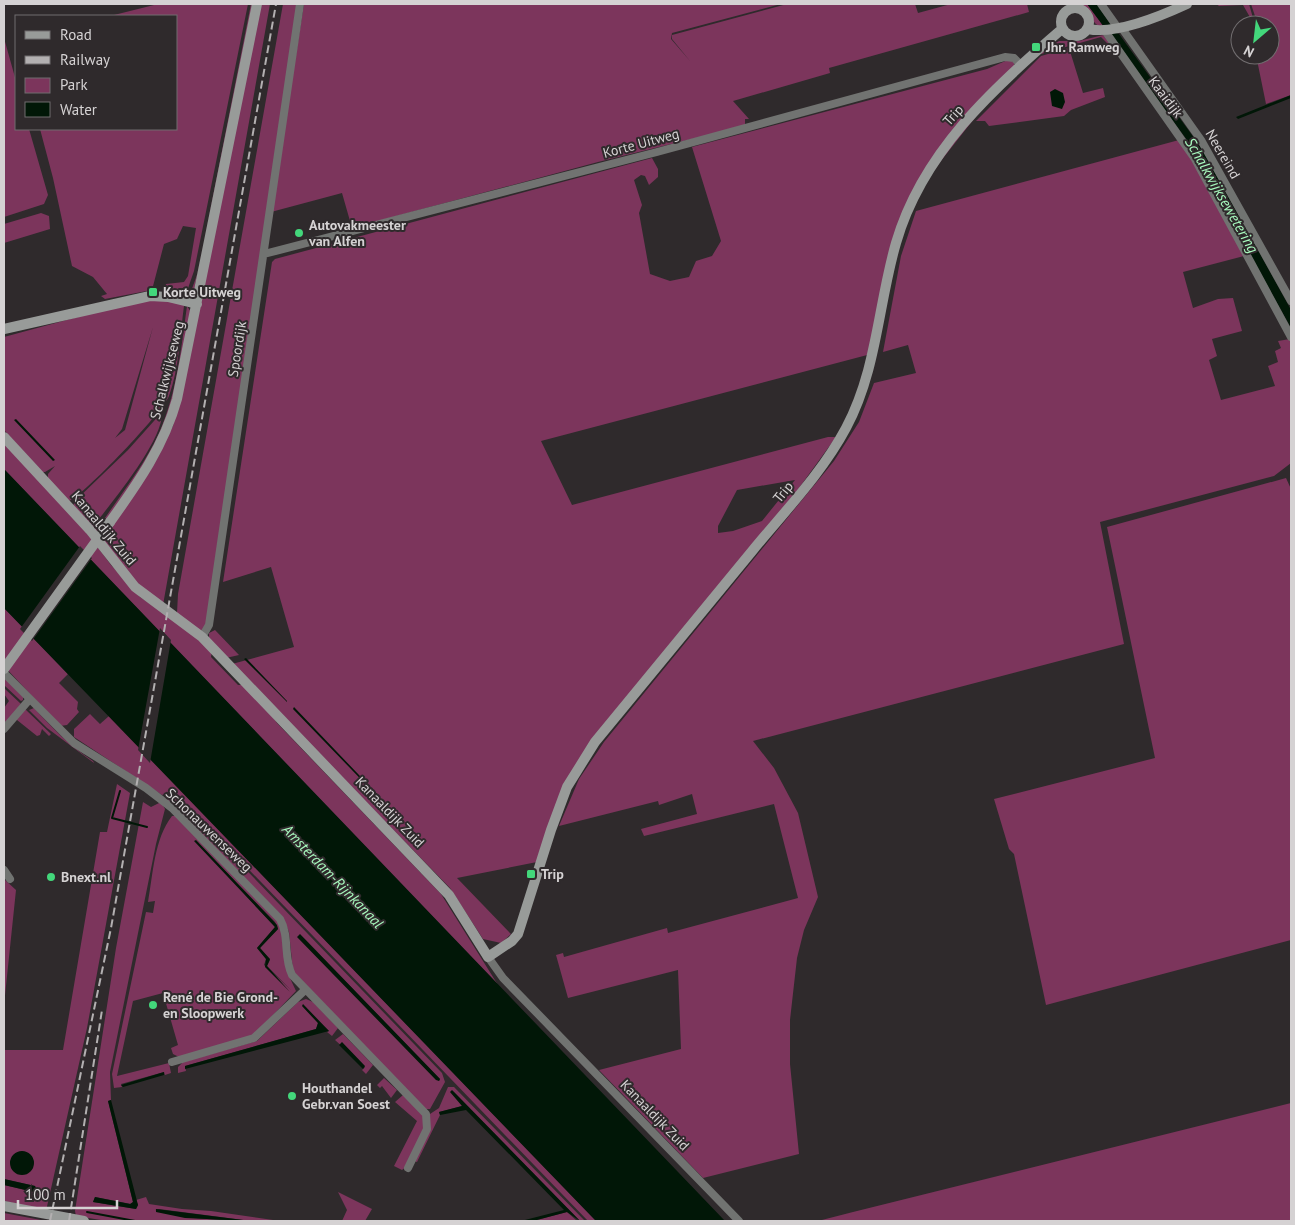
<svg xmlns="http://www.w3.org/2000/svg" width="1295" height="1225" font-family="'PT Sans',sans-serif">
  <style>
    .green { fill: #7c355c; fill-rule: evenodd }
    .water { fill: #011707 }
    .pier { fill: #2f2a2c }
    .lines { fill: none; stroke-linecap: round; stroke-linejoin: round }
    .stream { stroke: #011707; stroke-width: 2 }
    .street { stroke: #717371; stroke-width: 8 }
    .secondary { stroke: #989b99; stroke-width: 10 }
    .rail { stroke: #b3b0b1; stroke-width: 2; stroke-dasharray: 8 4; stroke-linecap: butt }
    .secondary-bridge { stroke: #989b99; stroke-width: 10 }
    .poi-dot { fill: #43d77b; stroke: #2f2a2c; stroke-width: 2 }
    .labels { text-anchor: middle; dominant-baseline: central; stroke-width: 4; stroke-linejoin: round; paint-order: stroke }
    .poi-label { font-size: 14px; font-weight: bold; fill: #d5d2d3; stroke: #2f2a2c; text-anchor: start }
    .street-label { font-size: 14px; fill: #d5d2d3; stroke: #2f2a2c }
    .water-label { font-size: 15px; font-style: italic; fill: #a8fabe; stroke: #2f2a2c }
  </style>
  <rect width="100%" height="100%" fill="#2f2a2c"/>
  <path class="green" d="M158 4H248L194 271 185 297 164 292 166 284 184 282 188 276 196 228 183 226 177 239 164 244 152 290 105 299 101 296 107 294 93 277 72 266 53 178 40 129H176V16H110Z
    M251 4H253L193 295 189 297 198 272Z
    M260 4H270L163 605 136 582 73 506 75 501 128 450 162 412C164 438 116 497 99 519L107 531 150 471 173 426Z
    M283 4H298L208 621 204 630 200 631 177 613 178 594Z
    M304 4H781L672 33 671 39 690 61 672 39V35L787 4H915L918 13 951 4H1027L1029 12 829 68 830 73 733 101 749 119H745V126L598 162 352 228 342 193 271 212Z
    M1078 4H1087L1103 25 1100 27C1090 21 1093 13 1078 4Z
    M1216 4H1249L1253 18 1251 19 1243 5 1219 6Z
    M1251 4H1291V95L1266 104 1256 55H1270V25H1250L1256 19Z
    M1103 35 1112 47V50L1107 53 1111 47 1101 37 1041 54 1043 51 1059 41H1079Z
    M4 38 16 81V129H29L48 195 44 204 4 217Z
    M1069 48 1083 93 1103 88 1105 97 1071 110 1064 116 989 126 985 121H976L1041 56Z
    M1010 59 1014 63V68L907 204 871 354 541 441 572 505 828 437H836L796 492 588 747 537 862 457 878 511 934 501 943 483 939 450 888 232 664 294 647 271 567 223 582 272 262 275 259 652 158 658 169V177L649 185 645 176 641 175 634 180 642 205 639 213 650 274 670 281 689 277 696 261 712 256 721 241 692 147 987 69ZM795 480 762 521 733 531 718 533V526L737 490Z
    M1179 140 1195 165 1244 256 1183 272 1193 308 1218 299 1233 298 1242 331 1212 339 1217 356 1209 360 1221 400 1275 386 1268 366 1278 362 1275 351 1281 348 1278 341 1290 339 1291 463 1274 476 1100 522 1124 644 753 741 774 768 798 813 818 897 804 930 797 958 790 1020V1064L799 1154 703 1178 599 1070 681 1049 678 970 568 998 556 955 563 953 564 957 667 928 668 933 798 898 774 804 644 836 641 829 697 814 692 794 659 805 658 801 559 826 579 779 604 742 834 461 859 422 874 383 916 373 908 345 883 352 901 256 916 211Z
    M41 213 49 216 50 229 4 243V224Z
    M153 299 183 303 184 306C180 335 179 369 169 396 162 413 85 494 69 501L48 479V474L55 466 45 472H42L4 430V337L111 308ZM153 327 125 430 115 438 122 429Z
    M187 306 191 312 174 398 150 457 107 519 105 518C124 490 145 464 159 433 177 393 181 349 187 306Z
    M4 442 84 529 111 565 140 597 177 622 212 651 211 657 238 685H244L266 708 277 723 441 894 498 985 4 469Z
    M1286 478 1291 489V940L1046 1005 1014 854 1009 849 994 799 1155 758 1107 527Z
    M4 608 68 674 59 683 78 702 77 709 79 712 67 725 60 726 4 666Z
    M215 630 239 655 226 658 209 642V633Z
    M4 677 23 697V700L21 701 5 686Z
    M4 688 21 704 4 726V708L9 701 4 694Z
    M34 708C52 728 70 746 93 761L94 763 47 728 29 710Z
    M25 709 51 734 49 736 42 729 40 735 37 736 17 720 16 717Z
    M90 714 100 724 109 716 596 1221H588L176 794 169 792 162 795 74 737V729Z
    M117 784 130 793 87 1028 46 1211 4 1201V1185L34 1192 35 1186 4 1179V1050H63L100 832H107Z
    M170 794 175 796 442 1073 445 1082 430 1109H425L293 971 289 932 282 916 165 797ZM300 934 440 1079 439 1081Z
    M143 802 151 807 161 802 165 809 156 844 110 1072 111 1100 108 1101 133 1202 131 1204 95 1197 93 1202 136 1209 138 1205 136 1200 146 1197 149 1204 182 1209 211 1211 280 1221H251L159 1209 155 1210 194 1218 233 1221H107L76 1216 75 1211 116 948Z
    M172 816H175L276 918 282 928 289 976 296 991 254 1035 179 1057 173 1054 171 1048 178 1045 163 993 133 1001 117 1076 169 1063 171 1073 165 1075 164 1072 121 1084 122 1087 114 1088 112 1074 146 912 153 913 155 901 148 902C153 875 154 839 172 816ZM196 841 275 922 278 929 260 948 270 960 267 966 291 990 264 965 266 959 257 948 275 927Z
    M4 879 16 890 4 1005Z
    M306 999 313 1002 338 1028 332 1036 327 1032 329 1031 302 1006 318 1023 316 1029 185 1066 186 1071 178 1073V1067L183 1062 257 1041 298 1002Z
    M343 1034 373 1065 366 1074 362 1070 365 1067 335 1040Z
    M384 1078 397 1090 391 1098 382 1086 380 1088 377 1085Z
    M448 1087H454L585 1221H580L453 1091 462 1106 439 1112 440 1115 417 1162 414 1161 430 1128V1114L439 1108Z
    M403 1095 423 1115 425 1127 407 1166 402 1170 394 1166 417 1121 395 1102Z
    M1291 1103V1221H818L853 1212Z
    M338 1192 372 1209 365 1221H342L347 1210Z
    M567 1212 577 1221H533Z
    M4 1213 41 1220V1221H4Z"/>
  <path class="water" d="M1087 4H1097L1116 33 1119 34 1202 149 1291 310V328L1244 243 1201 159Z
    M1055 89 1063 93 1065 102 1062 109 1052 106 1050 92Z
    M1291 95V98L1238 119 1236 117Z
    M16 419 55 460 53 461 14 420Z
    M4 469 725 1221H596L4 608Z
    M246 658 287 701V702L244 659Z
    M294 707 380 797 379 798 293 709Z
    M196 840 277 925 278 929 260 948 270 959 267 966 290 992 265 967 266 959 257 948 275 927 194 841Z
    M300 934 440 1079 439 1081 436 1080 297 937Z
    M303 1004 329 1031 185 1069V1066L316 1029 318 1023 302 1006Z
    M342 1042 365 1066 363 1069 339 1045Z
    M164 1072V1075L123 1087 121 1085Z
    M452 1090 453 1091 580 1221 567 1212 533 1221H521L564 1210 466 1110 440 1115 439 1112 462 1106 450 1092Z
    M111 1100 138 1205 136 1209 93 1202 95 1197 130 1204 133 1202 108 1101Z
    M10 1163a12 12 0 1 1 24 0a12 12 0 1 1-24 0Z
    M4 1179 35 1186 37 1189 34 1192 4 1185Z
    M156 1209 251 1221 185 1218 156 1212Z"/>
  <path class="pier" d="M80 546 92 558 32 641 20 629Z
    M160 628 171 640 150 763 138 750Z
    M132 783 144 791 143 799 131 792Z"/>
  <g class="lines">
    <path class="stream" d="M120 791 112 818 147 827
      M87 1212 135 1221"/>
    <path class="street" d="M1101 4 1118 28
      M1121 27 1201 140 1291 301
      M1105 31 1195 159 1291 337
      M264 254 657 152 1005 57 1014 58 1021 65
      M202 637 209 625 300 4
      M4 673 74 743 146 788 172 808 280 919C290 937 283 957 292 975L426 1114 427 1129 408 1168
      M4 729 29 700
      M4 870 10 879
      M488 957 503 978 739 1221
      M172 1062 254 1038 305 990"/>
    <path class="secondary" d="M1061 22a14 14 0 1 1 28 0a14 14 0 1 1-28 0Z
      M1088 29C1116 35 1161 16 1187 4
      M4 329 150 296 168 297 197 304
      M4 437 90 530 135 587 202 637 449 895 488 957 512 941 518 934 551 830 567 787 595 742C648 678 700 614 753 550 785 511 822 473 846 428 877 370 878 305 896 243 922 153 993 88 1062 29
      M110 522C138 483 164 446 177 399L257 4
      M4 1206 84 1221"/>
    <path class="rail" d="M50 1221 111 928 276 4
      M69 1221 102 1010"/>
    <path class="secondary-bridge" d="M4 669 110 522"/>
  </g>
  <g class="poi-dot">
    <rect x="1031" y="42" width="10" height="10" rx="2.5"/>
    <circle cx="299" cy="233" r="5"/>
    <rect x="148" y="287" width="10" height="10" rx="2.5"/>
    <rect x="526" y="869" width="10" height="10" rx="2.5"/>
    <circle cx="51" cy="877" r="5"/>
    <circle cx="153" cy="1005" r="5"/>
    <circle cx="292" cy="1096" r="5"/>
  </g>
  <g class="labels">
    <g class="poi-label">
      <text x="1046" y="47">Jhr. Ramweg</text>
      <text x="309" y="225">Autovakmeester<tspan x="309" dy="16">van Alfen</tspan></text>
      <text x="163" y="292">Korte Uitweg</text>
      <text x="541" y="874">Trip</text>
      <text x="61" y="877">Bnext.nl</text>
      <text x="163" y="997">René de Bie Grond-<tspan x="163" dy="16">en Sloopwerk</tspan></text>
      <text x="302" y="1088">Houthandel<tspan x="302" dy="16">Gebr.van Soest</tspan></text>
    </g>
    <g class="street-label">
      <text transform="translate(1166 97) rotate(53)">Kaaidijk</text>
      <text transform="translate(953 115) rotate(-48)">Trip</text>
      <text transform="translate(641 143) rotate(-15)">Korte Uitweg</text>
      <text transform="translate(1223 154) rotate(60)">Neereind</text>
      <text transform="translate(237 349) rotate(-81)">Spoordijk</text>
      <text transform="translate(167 370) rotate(-76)">Schalkwijkseweg</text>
      <text transform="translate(783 492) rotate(-51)">Trip</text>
      <text transform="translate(104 528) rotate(50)">Kanaaldijk Zuid</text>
      <text transform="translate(390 812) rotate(46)">Kanaaldijk Zuid</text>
      <text transform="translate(209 830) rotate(44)">Schonauwenseweg</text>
      <text transform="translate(655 1115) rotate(46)">Kanaaldijk Zuid</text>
    </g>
    <g class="water-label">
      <text transform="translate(1222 195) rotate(60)">Schalkwijksewetering</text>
      <text transform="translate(333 876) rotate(46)">Amsterdam-Rijnkanaal</text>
    </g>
  </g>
  <rect width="1295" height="1225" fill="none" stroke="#d5d2d3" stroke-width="10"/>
  <rect x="15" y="15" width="162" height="115" fill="#2f2a2c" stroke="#716d6f"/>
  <rect x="25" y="31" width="25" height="8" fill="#989b99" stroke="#716d6f"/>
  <text x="60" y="40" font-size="15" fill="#d5d2d3">Road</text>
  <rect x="25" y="56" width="25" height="8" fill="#b3b0b1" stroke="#716d6f"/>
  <text x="60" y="65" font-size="15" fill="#d5d2d3">Railway</text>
  <rect x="25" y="78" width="25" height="15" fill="#7c355c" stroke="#716d6f"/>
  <text x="60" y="90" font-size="15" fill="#d5d2d3">Park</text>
  <rect x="25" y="102" width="25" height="15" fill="#011707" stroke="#716d6f"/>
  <text x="60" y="115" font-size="15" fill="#d5d2d3">Water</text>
  <g transform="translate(1255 40) rotate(208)"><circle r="24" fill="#2f2a2c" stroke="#716d6f"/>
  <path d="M0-4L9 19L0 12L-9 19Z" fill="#43d77b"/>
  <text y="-8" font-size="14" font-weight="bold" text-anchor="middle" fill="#d5d2d3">N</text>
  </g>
  <path d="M18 1200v8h99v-8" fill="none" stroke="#d5d2d3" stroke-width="2.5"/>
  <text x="25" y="1200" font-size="15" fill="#d5d2d3" stroke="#2f2a2c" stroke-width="4" paint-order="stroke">100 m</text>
</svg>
